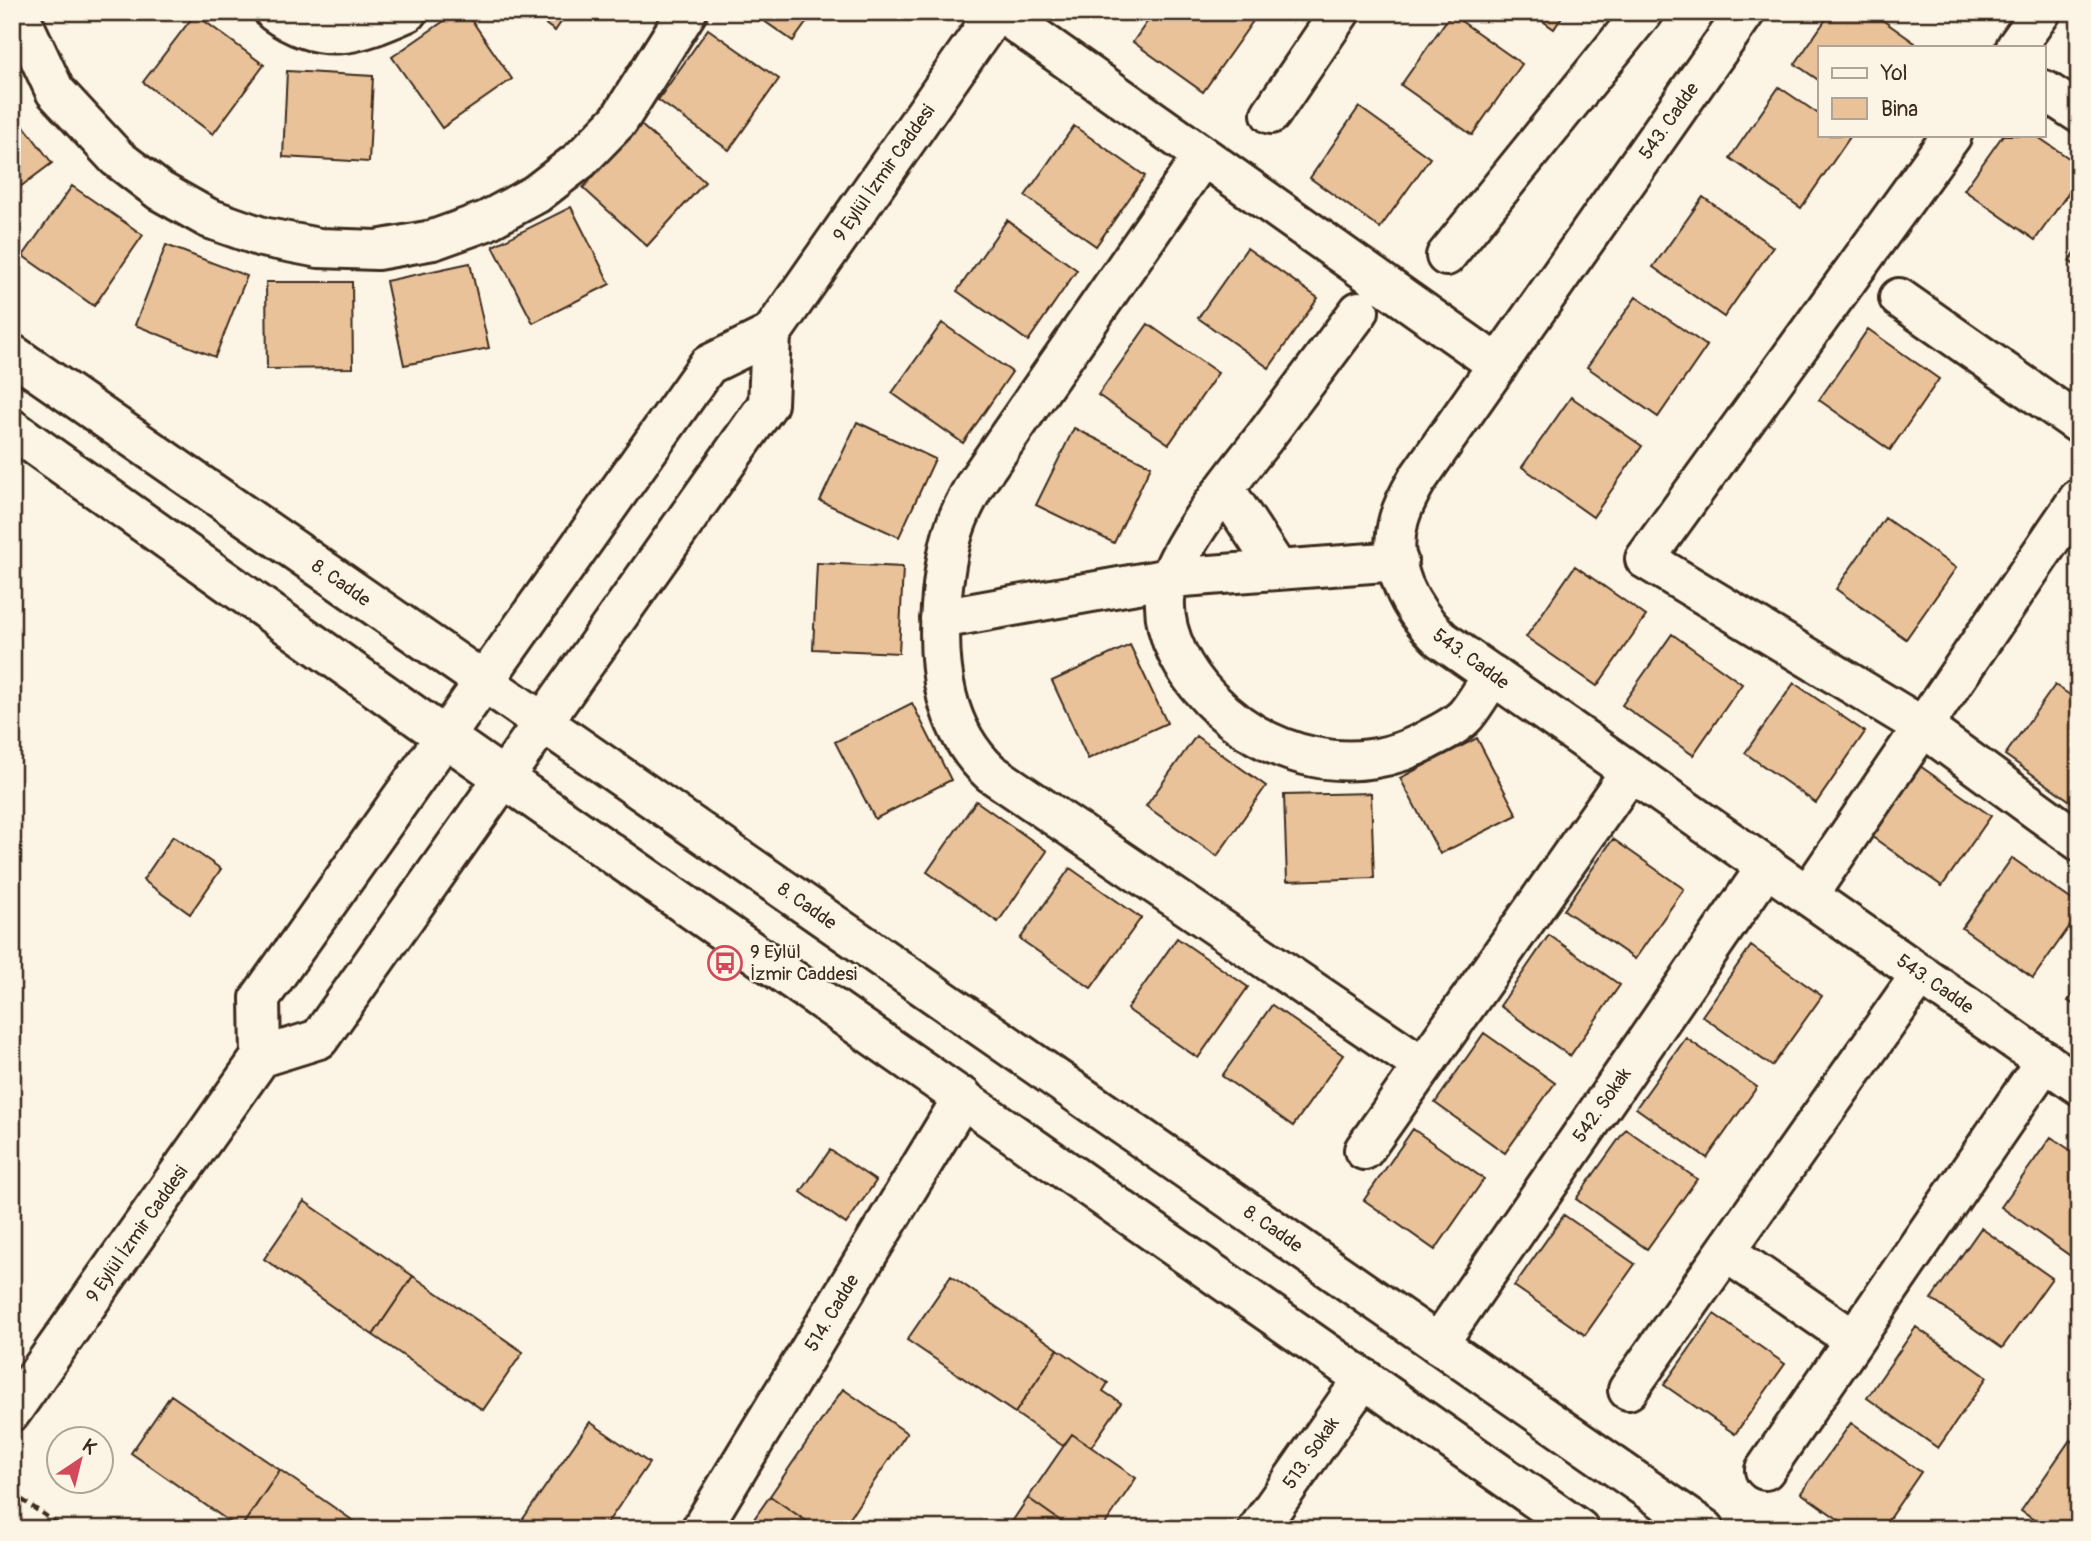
<svg xmlns="http://www.w3.org/2000/svg" width="2091" height="1541" font-family="Pangolin,sans-serif">
  <style>
    .building { fill: #e9c299; stroke: #3b2a1e; stroke-width: 2 }
    .lines { fill: none; stroke-linecap: round; stroke-linejoin: round }
    .street-casing { stroke: #3b2a1e; stroke-width: 44 }
    .secondary-casing { stroke: #3b2a1e; stroke-width: 44 }
    .path { stroke: #3b2a1e; stroke-width: 4.5; stroke-dasharray: 7 5; stroke-linecap: butt }
    .street { stroke: #fcf5e5; stroke-width: 38 }
    .secondary { stroke: #fcf5e5; stroke-width: 38 }
    .labels { text-anchor: middle; dominant-baseline: central; stroke-width: 5; stroke-linejoin: round; paint-order: stroke }
    .street-label { font-size: 19px; fill: #3b2a1e; stroke: #fcf5e5 }
    .poi-label { font-size: 19px; fill: #3b2a1e; stroke: #fcf5e5; text-anchor: start }
  </style>
  <rect width="100%" height="100%" fill="#fcf5e5"/>
  <filter id="ink" filterUnits="userSpaceOnUse"><feTurbulence type="fractalNoise" baseFrequency=".0143" numOctaves="2"/><feDisplacementMap in="SourceGraphic" scale="14" xChannelSelector="R" yChannelSelector="G"/><feConvolveMatrix kernelMatrix="1 2 1 2 8 2 1 2 1" color-interpolation-filters="sRGB"/></filter>
  <g filter="url(#ink)">
    <path class="building" d="M457 12H466L512 79 442 128 392 57Z
      M529 12H568L555 31Z
      M751 12H814L793 41Z
      M1154 12H1240L1253 21 1203 92 1133 42Z
      M1530 12H1565L1554 29Z
      M1831 12H1871L1915 43 1912 47H1820V81L1795 64Z
      M195 14 264 65 213 134 143 82Z
      M1451 14 1522 64 1472 135 1401 85Z
      M708 29 779 79 729 150 658 100Z
      M287 71 373 76 369 162 283 157Z
      M1779 87 1820 115V135H1847L1850 137 1801 208 1730 158Z
      M1359 107 1430 158 1380 228 1310 178Z
      M12 110 52 163 12 193Z
      M640 124 705 182 647 246 583 188Z
      M1074 126 1145 176 1096 246 1025 196Z
      M2003 135H2035L2079 165V178L2035 240 1964 190Z
      M72 186 143 235 94 306 23 256Z
      M1703 197 1773 247 1724 317 1653 267Z
      M571 207 610 284 533 323 493 246Z
      M1007 220 1077 270 1028 341 957 291Z
      M166 245 247 276 215 357 135 325Z
      M2079 247V268L2069 261Z
      M1247 248 1318 298 1269 368 1198 318Z
      M470 263 489 348 404 365 386 281Z
      M266 282H352L353 368 267 369Z
      M1636 297 1707 346 1658 417 1587 367Z
      M942 323 1012 372 963 443 892 393Z
      M1148 324 1218 373 1169 444 1098 395Z
      M1868 329 1939 379 1890 450 1819 400Z
      M1571 397 1642 446 1593 517 1522 467Z
      M857 422 935 459 899 537 820 501Z
      M1074 428 1151 466 1114 543 1036 505Z
      M1885 518 1956 568 1906 639 1836 589Z
      M817 563 903 567 899 653 813 649Z
      M1575 566 1646 616 1597 686 1526 637Z
      M1672 634 1742 684 1693 755 1622 705Z
      M1130 645 1167 723 1088 759 1052 681Z
      M1794 683 1865 732 1816 803 1745 753Z
      M2055 685 2079 701V801L2076 805 2005 755Z
      M912 703 951 780 875 819 835 742Z
      M1196 736 1266 786 1217 856 1146 806Z
      M1477 738 1517 815 1440 854 1400 778Z
      M1920 766 1991 816 1942 886 1871 836Z
      M1371 793 1374 878 1287 881 1284 795Z
      M976 801 1047 851 998 922 927 872Z
      M173 836 221 869 190 914 143 880Z
      M1613 839 1684 889 1635 959 1564 910Z
      M2012 858 2079 905V913L2033 978 1962 928Z
      M1070 868 1141 918 1091 988 1020 939Z
      M1549 935 1620 985 1570 1056 1500 1006Z
      M1177 938 1248 987 1198 1058 1127 1009Z
      M1751 946 1822 996 1772 1066 1702 1016Z
      M2079 986V1008L2068 1001Z
      M1272 1005 1343 1055 1293 1126 1222 1076Z
      M1484 1033 1555 1083 1505 1153 1435 1103Z
      M1686 1038 1757 1087 1707 1158 1636 1108Z
      M1413 1129 1484 1179 1435 1250 1364 1200Z
      M1626 1129 1697 1179 1647 1249 1576 1199Z
      M2051 1137 2079 1156V1247L2072 1257 2001 1207Z
      M830 1150 876 1181 846 1224 801 1192Z
      M304 1201 413 1276 373 1335 264 1259Z
      M1564 1215 1635 1264 1585 1335 1514 1286Z
      M1981 1228 2052 1278 2002 1348 1931 1299Z
      M413 1276 523 1352 483 1410 373 1335Z
      M951 1276 1058 1349 1015 1413 907 1340Z
      M1714 1314 1785 1364 1735 1434 1664 1385Z
      M1916 1327 1987 1377 1938 1448 1867 1398Z
      M1058 1349 1108 1383 1103 1391 1121 1403 1091 1447 1072 1434 1063 1446 1015 1413Z
      M843 1389 907 1433 842 1529H818L770 1496Z
      M171 1395 280 1470 240 1529 131 1453Z
      M590 1422 649 1463 603 1529H516Z
      M1851 1423 1921 1472 1882 1529H1852L1801 1493Z
      M1072 1434 1136 1478 1102 1529H1072L1028 1498Z
      M2070 1440 2079 1446V1529H2047L2021 1511Z
      M280 1470 365 1529H240Z
      M770 1496 818 1529H747Z
      M1028 1498 1072 1529H1007Z"/>
    <g class="lines">
      <g class="street-casing">
        <path id="street" d="M18 12 55 91 117 158 160 191 208 218 262 237 319 248 377 250 433 240 486 221 536 194 580 160 619 120 687 12
          M274 12C323 47 357 34 407 12
          M1000 12 1498 365
          M2016 47 2041 12
          M2044 90 2079 113
          M1271 114 1340 12
          M1952 135 1645 559 1923 727 2079 841
          M1203 156 976 483C968 497 960 512 955 527 946 553 943 581 941 607 937 667 944 730 991 773L1423 1066
          M1446 256 1643 12
          M1899 298 2079 424
          M1359 311C1327 354 1295 396 1264 438 1236 474 1168 555 1165 599 1163 636 1185 673 1209 698 1267 759 1356 781 1431 738 1443 732 1457 725 1466 715 1476 703 1484 688 1493 675
          M1225 489 1278 570
          M940 619 1170 578 1398 561
          M1808 895 2079 498
          M1364 1150 1630 772
          M1726 1252 1854 1340
          M1438 1344 1767 866
          M1628 1390 1921 974
          M1765 1470 2045 1061
          M1258 1529 1349 1399 1365 1379"/>
      </g>
      <g class="secondary-casing">
        <path id="secondary" d="M1745 12 1417 480C1410 492 1403 505 1399 519 1386 565 1409 609 1442 640L2079 1085
          M771 334 768 404 319 1039 261 1057 260 998 708 365Z
          M771 334 996 12
          M12 354 1705 1529
          M12 429 445 737 1579 1529
          M12 1411 261 1057
          M701 1529 963 1097"/>
      </g>
      <path class="path" d="M12 1493 65 1529"/>
      <use href="#street" class="street"/>
      <use href="#secondary" class="secondary"/>
    </g>
  </g>
  <defs>
    <g id="bus-ring" transform="scale(1.75)"><circle r="9.5" fill="#fcf5e5" stroke="#d1495b" stroke-width="1.5"/><path d="M-5-6H5V4H4V6H2V4H-2V6H-4V4H-5ZM-3.5-4V0h7V-4ZM-3.5 1.2v1.5H-2V1.2ZM2 1.2v1.5H3.5V1.2Z" fill="#d1495b"/></g>
  </defs>
  <g fill-rule="evenodd">
    <use href="#bus-ring" x="725" y="963"/>
  </g>
  <g class="labels">
    <g class="street-label">
      <text transform="translate(1669 121) rotate(-55)">543. Cadde</text>
      <text transform="translate(884 173) rotate(-55)">9 Eylül İzmir Caddesi</text>
      <text transform="translate(341 583) rotate(35)">8. Cadde</text>
      <text transform="translate(1471 659) rotate(36)">543. Cadde</text>
      <text transform="translate(807 906) rotate(35)">8. Cadde</text>
      <text transform="translate(1935 984) rotate(35)">543. Cadde</text>
      <text transform="translate(1602 1105) rotate(-55)">542. Sokak</text>
      <text transform="translate(1273 1229) rotate(35)">8. Cadde</text>
      <text transform="translate(137 1234) rotate(-55)">9 Eylül İzmir Caddesi</text>
      <text transform="translate(832 1313) rotate(-59)">514. Cadde</text>
      <text transform="translate(1311 1453) rotate(-55)">513. Sokak</text>
    </g>
    <g class="poi-label">
      <text x="750" y="952">9 Eylül<tspan x="750" dy="22">İzmir Caddesi</tspan></text>
    </g>
  </g>
  <rect width="2091" height="1541" fill="none" stroke="#fcf5e5" stroke-width="42"/>
  <rect x="21" y="21" width="2049" height="1499" fill="none" stroke="#3b2a1e" stroke-width="2.5" filter="url(#ink)"/>
  <rect x="1818" y="46" width="228" height="91" fill="#fcf5e5" stroke="#afa495" stroke-width="2"/>
  <rect x="1832" y="68" width="35" height="10" fill="#fcf5e5" stroke="#afa495" stroke-width="2"/>
  <text x="1881" y="80" font-size="21" fill="#3b2a1e">Yol</text>
  <rect x="1832" y="98" width="35" height="21" fill="#e9c299" stroke="#afa495" stroke-width="2"/>
  <text x="1881" y="116" font-size="21" fill="#3b2a1e">Bina</text>
  <g transform="translate(80 1460) rotate(35)"><circle r="33" fill="#fcf5e5" stroke="#afa495" stroke-width="2"/>
  <path d="M0-5L12 26L0 18L-12 26Z" fill="#d1495b"/>
  <text y="-10" font-size="19" font-weight="bold" text-anchor="middle" fill="#3b2a1e">K</text>
  </g>
</svg>
